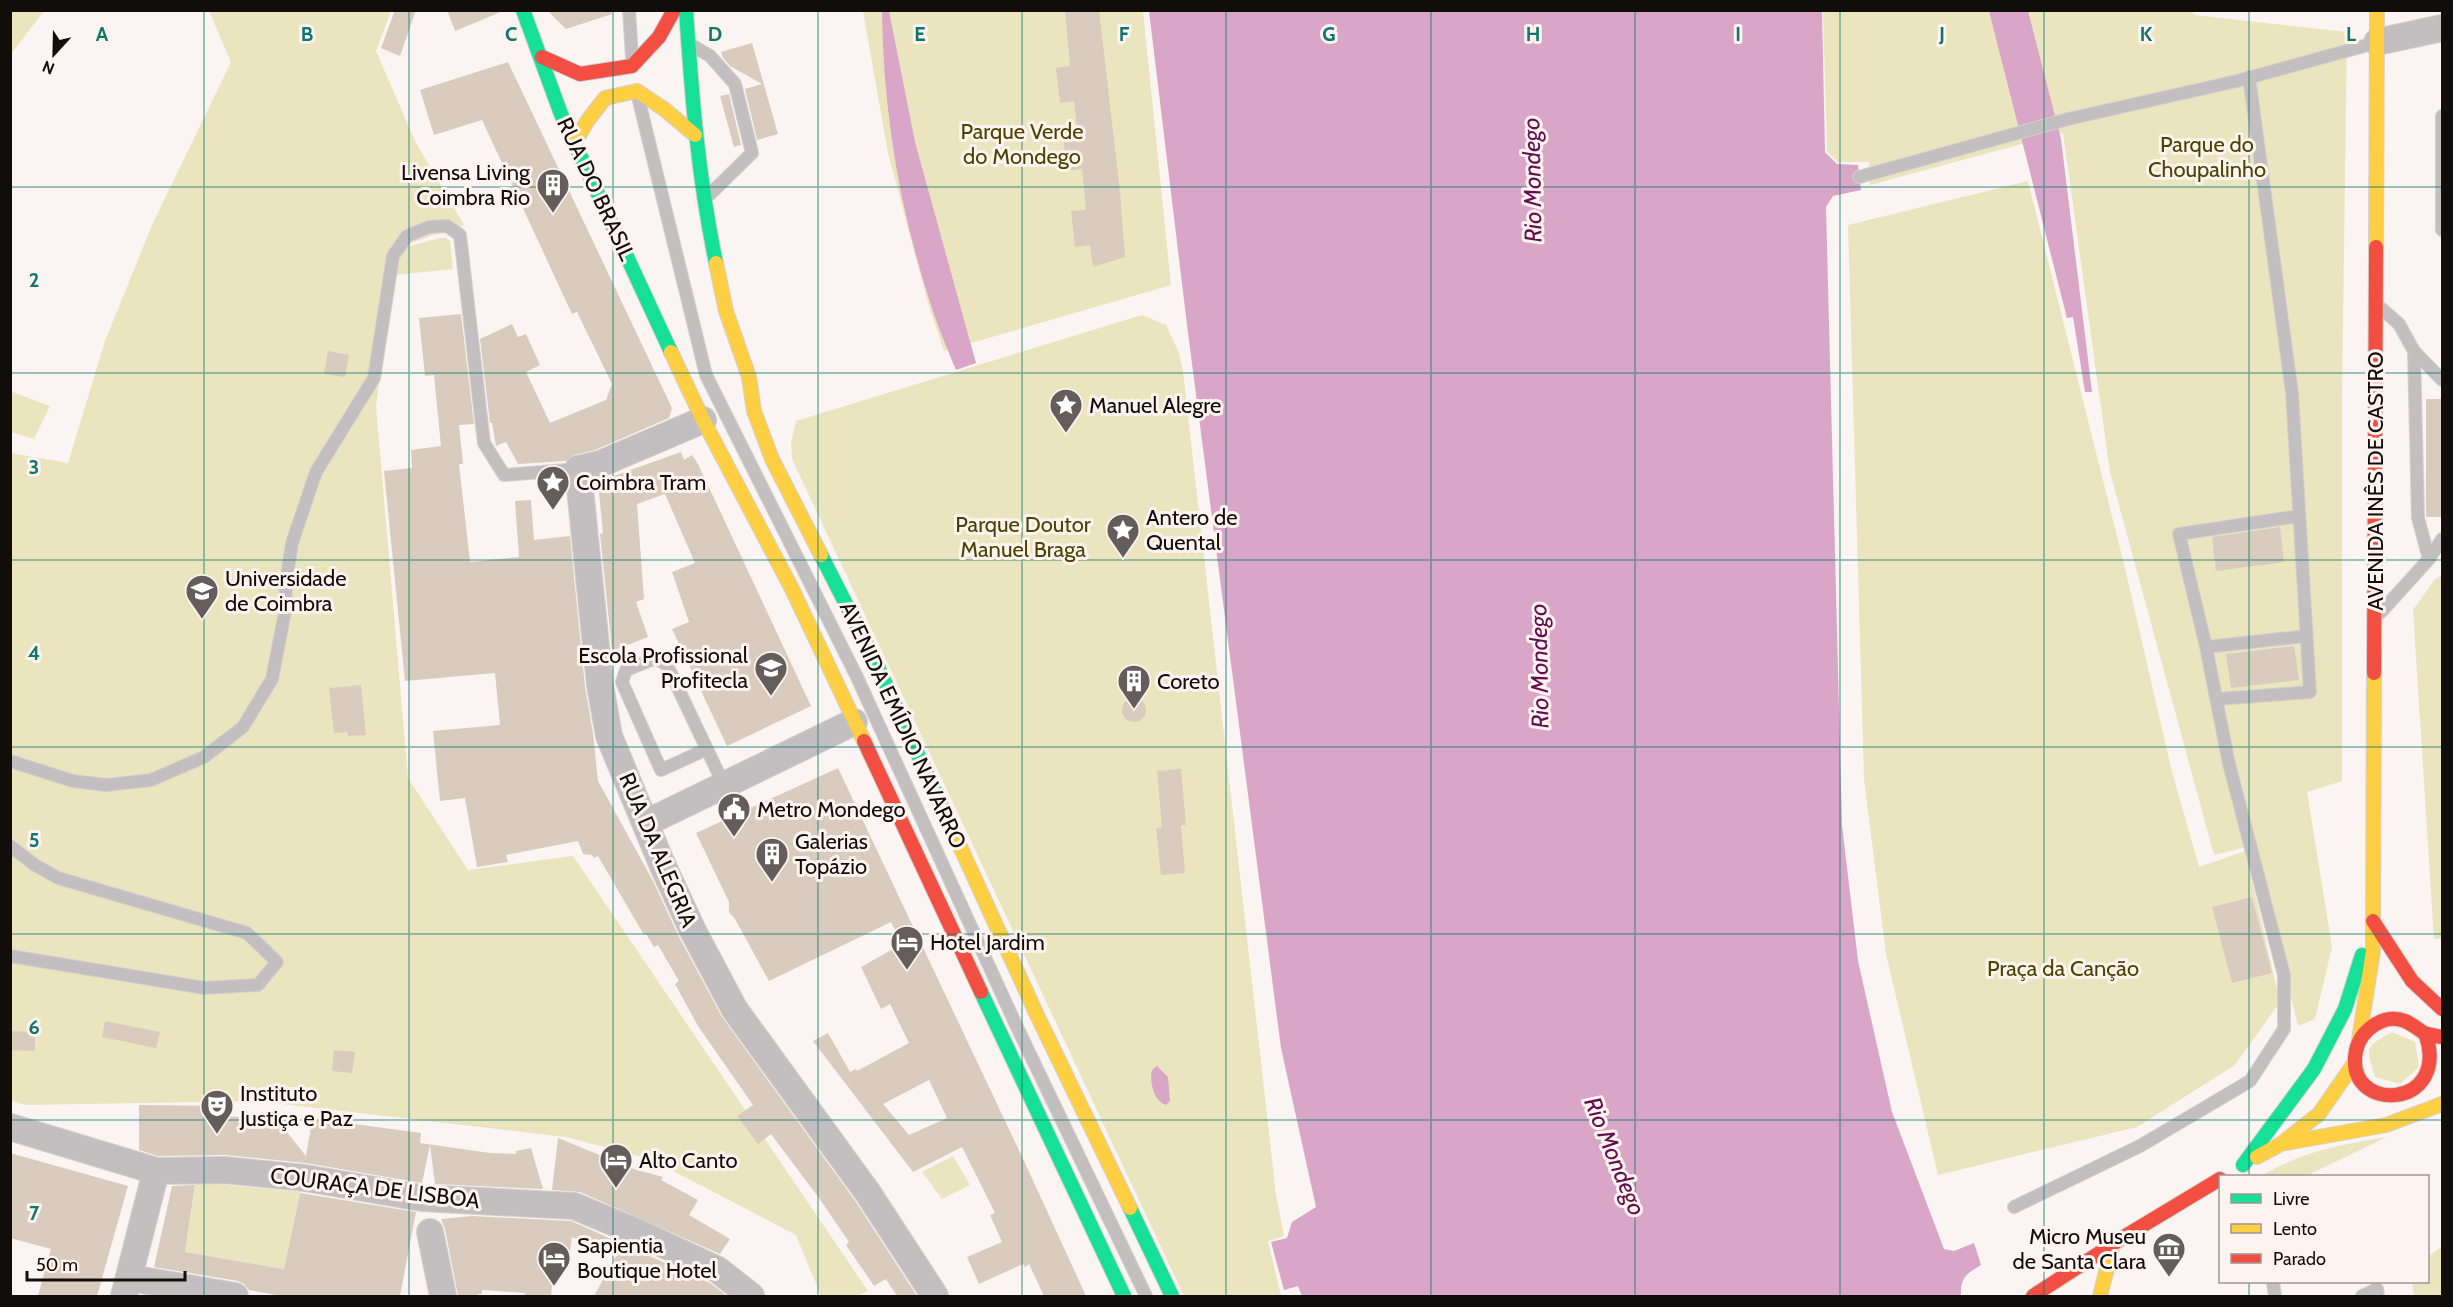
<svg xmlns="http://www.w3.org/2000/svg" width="2453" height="1307" font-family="Cabin,sans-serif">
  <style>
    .green { fill: #eae5be }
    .water { fill: #daa6c7 }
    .building { fill: #d9ccbe; fill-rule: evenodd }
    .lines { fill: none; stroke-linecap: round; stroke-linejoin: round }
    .lane-casing { stroke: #d4d0ce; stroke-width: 14 }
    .street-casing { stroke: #d4d0ce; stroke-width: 28 }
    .fast-casing { stroke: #d4d0ce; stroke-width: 16 }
    .slow-casing { stroke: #d4d0ce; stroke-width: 16 }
    .jam-casing { stroke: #d4d0ce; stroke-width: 16 }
    .lane { stroke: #c3bfc0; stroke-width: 12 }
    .street { stroke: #c3bfc0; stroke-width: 26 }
    .fast { stroke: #16e098; stroke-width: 14 }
    .slow { stroke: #ffcf43; stroke-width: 14 }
    .jam { stroke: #f24e42; stroke-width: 14 }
    .grid { fill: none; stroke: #0f766e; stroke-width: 1.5; stroke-opacity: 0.55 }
    .labels { text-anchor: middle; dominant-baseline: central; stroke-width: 6; stroke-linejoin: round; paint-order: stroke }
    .park-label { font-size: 22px; fill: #494500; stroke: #fef3ef }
    .poi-label { font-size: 22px; fill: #110d0b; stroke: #fef3ef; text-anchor: start }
    .street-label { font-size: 22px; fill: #110d0b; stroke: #fef3ef }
    .water-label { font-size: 24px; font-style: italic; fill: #620d4f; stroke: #fef3ef }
    .grid-label { font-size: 20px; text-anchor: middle; font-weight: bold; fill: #0f766e; stroke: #fef3ef; stroke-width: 6; stroke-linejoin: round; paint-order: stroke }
  </style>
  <rect width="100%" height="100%" fill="#faf4f2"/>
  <path class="green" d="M11 10 44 11 11 54 10 11Z
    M2189 10 2195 15 2347 32 2342 394V781L2307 792 2332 947 2315 1019 2298 1026 2254 845 2214 855 2110 472 2063 133 1870 185 1869 162H1838L1827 151 1823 11Z
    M209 11H391L376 51 415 141 464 225 410 243 396 257 376 406 408 778 468 870 573 856 868 1291 857 1296H821L796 1235 650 1159 566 1137 256 1101 26 1105 11 1101V453L68 463 105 341 152 225 231 62Z
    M863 11H1143L1171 285 944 351 928 303 888 153Z
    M2028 181 2125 568 2171 768 2199 867 2245 851 2280 1002 2235 1065 2137 1127 1938 1175 1886 954 1864 779 1848 225Z
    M440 238H446L450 241 453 269 395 275 400 254 407 247Z
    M1142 315 1166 325 1179 353 1183 371 1276 1195 1284 1236 1268 1241 1281 1296H1184L792 459 791 443 796 421Z
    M10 391 50 406 34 439 11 432Z
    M2442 575V939H2434L2413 610 2435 579Z
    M2392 1032 2415 1042 2419 1067 2400 1084 2375 1077C2366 1046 2364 1048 2392 1032Z
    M2387 1137 2306 1176H2261C2306 1150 2336 1146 2387 1137Z
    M953 1156 970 1185 942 1199 922 1172Z
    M198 1182 300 1192 284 1269 185 1252 195 1186Z
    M2442 1246V1296H2414L2412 1282H2428V1257Z"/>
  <path class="water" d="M882 11H889L915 142 976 363 956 370C947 348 937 325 930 302 899 208 883 109 882 11Z
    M1149 11H1822L1825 152 1837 164 1858 165 1861 190 1833 196 1826 207 1842 825 1858 961 1892 1112 1944 1249 1954 1251 1974 1243 1981 1265C1966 1274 1960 1278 1961 1296H1302L1298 1286 1284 1290 1271 1242 1287 1238 1292 1222 1316 1207 1281 1048 1188 333Z
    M1989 11H2028L2061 139 2092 392H2085L2073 317 2067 318Z
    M1157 1066 1168 1077 1170 1101 1166 1105C1154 1101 1149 1082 1152 1070Z"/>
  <path class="building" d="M395 10H416L400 56 381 48Z
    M447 10H503V11L455 31Z
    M547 10H611L612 14 566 29Z
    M1065 10H1099L1120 192 1125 257 1093 267 1090 245 1075 247 1071 211 1086 210 1082 169 1067 171 1063 135 1078 134 1074 101 1060 103 1056 68 1070 66Z
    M752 43 778 134 757 140 745 89 762 84 730 66 723 58 721 52Z
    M508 62 672 408 669 418 595 450 574 455 566 461 518 464 506 442 496 446 492 423H490L480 339 512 324 518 337 526 334 540 365 526 372 550 423 606 400 612 384 577 312 572 314 482 120 434 135 420 90Z
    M729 94 741 145 734 147 720 96Z
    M461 314 474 424 459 425 463 464H459L470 562 519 557 515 501 531 500 534 540 570 536 585 687 593 733 598 781 653 881 679 937 722 1017 856 1202 917 1296H897L886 1279 874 1286 846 1245 849 1242 819 1198 771 1134 758 1144 737 1116 753 1105 698 1026 675 984 679 981 658 945 654 947 646 934 644 935 598 856 594 858 592 855 583 854 578 841 506 855 508 862 477 867 465 798 440 801 433 731 500 725 495 673 405 681 384 471 412 468 411 450 441 446 434 375 425 376 419 318Z
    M328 351 349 355 345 377 324 374Z
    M2426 399H2442V517H2426Z
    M681 452 684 460 692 455 698 464 811 706 727 746 672 629 689 622 672 572 695 563 665 494 637 504 644 599 636 602 648 637 612 651 600 534 603 533 599 493 602 483 608 478Z
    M2280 527 2284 562 2216 571 2212 537Z
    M2294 646 2299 680 2231 688 2226 654Z
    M361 685 366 735 348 736 347 732 334 733 329 688Z
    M1122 710a12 12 0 1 1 24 0a12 12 0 1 1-24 0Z
    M838 768 1025 1163 1086 1296H1044L1029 1264 1025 1267 1023 1264 979 1284 967 1257 1002 1242 990 1215 995 1213 962 1147 913 1172 813 1041 828 1033 850 1072 856 1069 857 1071 909 1043 890 1004 881 1009 861 967 902 944 891 922 769 981 735 919 729 912V902L696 833ZM929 1080 947 1118 909 1135 883 1104Z
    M1181 769 1186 825H1181L1185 873 1161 875 1156 828 1162 827 1157 771Z
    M2252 897 2272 973 2232 983 2212 907Z
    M105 1021 160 1032 156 1048 102 1037Z
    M10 1031 35 1032V1051L10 1050Z
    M334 1050 355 1052 352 1073 332 1071Z
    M139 1105 225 1106V1116L262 1118 261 1125 282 1126 306 1156 312 1120 339 1122 421 1133 420 1143 490 1153 516 1154V1151L531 1148 543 1189 435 1184 430 1145 422 1183 306 1163 225 1155 158 1156 139 1150Z
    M558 1138 634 1169 663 1177 661 1180 698 1200 689 1215 730 1239 720 1254 580 1192 552 1190Z
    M10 1153 128 1186 97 1296H38L51 1249 10 1238Z
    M195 1185 185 1252 284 1269 300 1193 416 1212 400 1296H282L249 1290 244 1284 238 1281 154 1267 172 1186Z
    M472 1216 571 1221 710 1283 727 1296H594L616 1256 572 1237 569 1257 555 1256 551 1296H524L525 1293 482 1290V1294H478V1296H458L445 1229 441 1219Z"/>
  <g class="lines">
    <g class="lane-casing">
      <path id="lane" d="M629 10 632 57
        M693 46 710 56 735 84 752 153 706 198
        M639 101 706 375 856 675 1016 1025 1146 1296
        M2442 116V230
        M1859 177 2068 119 2237 81 2375 43
        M2382 309 2399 324 2414 351 2442 380
        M2414 351 2418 518 2429 559
        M2380 613 2429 559 2442 539
        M2206 647 2306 636
        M2217 699 2310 692 2292 393 2249 77
        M707 749 661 770 622 682 626 670 656 658 667 665 724 785
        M10 761 73 781 106 785 151 780 204 757 243 727 272 679 285 612 286 582 292 543 316 472 374 378 393 256 407 236 429 227 447 226 460 235 484 443 504 475 578 469
        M10 846 35 865 58 878 247 933 277 962 258 985 205 988 10 956
        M2014 1207 2140 1146 2250 1081 2284 1029V975L2229 764 2206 647 2179 534 2299 516
        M2273 1282 2275 1296
        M2362 1296 2377 1289 2378 1296"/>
    </g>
    <g class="street-casing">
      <path id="street" d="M2377 42 2442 28
        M703 420 600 464 578 469 600 685 609 736 662 864 693 931 735 1010 868 1193 935 1296
        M646 823 854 722
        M10 1127 156 1171 224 1170 305 1178 422 1198 574 1206 639 1233 718 1270 751 1296
        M430 1232 443 1296
        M130 1278 235 1296
        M124 1296 156 1171"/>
    </g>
    <g class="fast-casing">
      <path id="fast" d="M523 10 561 114 671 352
        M686 10C692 97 698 177 716 263
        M821 555 877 665 953 831
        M981 992 1124 1296
        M2243 1165 2314 1069 2345 1009 2362 955
        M1130 1208 1172 1296"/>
    </g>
    <g class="slow-casing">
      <path id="slow" d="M574 144 588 120 605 98 637 91 664 109 695 135
        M2376 247 2377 10
        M716 263 726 311 749 377 754 411 772 459 821 555
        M671 352 703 420 792 589 864 741
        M953 831 1037 1015 1130 1208
        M2359 1040 2373 951 2374 673
        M2286 1143 2386 1125 2442 1104
        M2257 1157 2281 1144 2319 1114 2355 1062
        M2100 1296 2113 1245"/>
    </g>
    <g class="jam-casing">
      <path id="jam" d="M542 57 580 74 632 66 659 37 674 10
        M2374 673 2376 247
        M864 741 981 992
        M2373 921 2412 981 2442 1009
        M2425 1033C2453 1110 2343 1115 2356 1051 2360 1030 2384 1013 2405 1021 2412 1024 2418 1029 2424 1033 2430 1035 2436 1036 2442 1037
        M2033 1296 2127 1235 2220 1179"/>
    </g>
    <use href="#lane" class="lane"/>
    <use href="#street" class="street"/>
    <use href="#fast" class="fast"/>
    <use href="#slow" class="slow"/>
    <use href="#jam" class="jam"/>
  </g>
  <path class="grid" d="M204 10V1296M409 10V1296M613 10V1296M818 10V1296M1022 10V1296M1226 10V1296M1431 10V1296M1635 10V1296M1840 10V1296M2044 10V1296M2249 10V1176M10 187H2442M10 373H2442M10 560H2442M10 747H2442M10 934H2442M10 1120H2442M2249 1282V1296"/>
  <defs>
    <g id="building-pin" transform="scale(1.725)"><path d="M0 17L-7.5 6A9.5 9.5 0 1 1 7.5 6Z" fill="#635e5c" stroke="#fef3ef"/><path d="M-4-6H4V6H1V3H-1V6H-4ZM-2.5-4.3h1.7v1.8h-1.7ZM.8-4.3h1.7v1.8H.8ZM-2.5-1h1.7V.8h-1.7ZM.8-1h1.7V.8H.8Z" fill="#fff"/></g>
    <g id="sight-pin" transform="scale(1.725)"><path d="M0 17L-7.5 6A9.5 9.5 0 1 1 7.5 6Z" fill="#635e5c" stroke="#fef3ef"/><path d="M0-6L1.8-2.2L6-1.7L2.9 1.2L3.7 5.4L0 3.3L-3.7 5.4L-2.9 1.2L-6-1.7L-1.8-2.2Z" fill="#fff"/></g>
    <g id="university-pin" transform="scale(1.725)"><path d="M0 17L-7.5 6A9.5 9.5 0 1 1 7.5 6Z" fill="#635e5c" stroke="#fef3ef"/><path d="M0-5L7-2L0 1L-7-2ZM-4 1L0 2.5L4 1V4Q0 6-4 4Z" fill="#fff"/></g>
    <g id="school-pin" transform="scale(1.725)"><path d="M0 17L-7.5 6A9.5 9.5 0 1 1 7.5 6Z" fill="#635e5c" stroke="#fef3ef"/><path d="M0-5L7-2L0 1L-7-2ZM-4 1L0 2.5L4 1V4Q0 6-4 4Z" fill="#fff"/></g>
    <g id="civic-pin" transform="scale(1.725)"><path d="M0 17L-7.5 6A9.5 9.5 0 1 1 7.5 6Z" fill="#635e5c" stroke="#fef3ef"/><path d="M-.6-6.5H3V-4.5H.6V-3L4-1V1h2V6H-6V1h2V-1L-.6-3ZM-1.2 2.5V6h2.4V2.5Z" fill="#fff"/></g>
    <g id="hotel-pin" transform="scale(1.725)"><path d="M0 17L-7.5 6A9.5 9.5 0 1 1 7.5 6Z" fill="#635e5c" stroke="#fef3ef"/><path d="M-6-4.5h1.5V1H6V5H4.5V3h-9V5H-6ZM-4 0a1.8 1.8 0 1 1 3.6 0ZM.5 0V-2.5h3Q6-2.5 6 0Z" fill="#fff"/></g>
    <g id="theatre-pin" transform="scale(1.725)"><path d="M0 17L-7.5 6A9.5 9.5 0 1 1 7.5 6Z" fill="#635e5c" stroke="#fef3ef"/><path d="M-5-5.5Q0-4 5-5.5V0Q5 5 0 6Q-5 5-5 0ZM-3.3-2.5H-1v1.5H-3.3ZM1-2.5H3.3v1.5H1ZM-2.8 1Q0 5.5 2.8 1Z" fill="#fff"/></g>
    <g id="museum-pin" transform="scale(1.725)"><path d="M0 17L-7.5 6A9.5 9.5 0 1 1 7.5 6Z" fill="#635e5c" stroke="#fef3ef"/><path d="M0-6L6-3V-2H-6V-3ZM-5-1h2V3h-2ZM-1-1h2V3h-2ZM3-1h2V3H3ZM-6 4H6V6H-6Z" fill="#fff"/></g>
  </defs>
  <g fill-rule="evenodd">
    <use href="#building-pin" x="553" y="185"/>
    <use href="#sight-pin" x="1066" y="405"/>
    <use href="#sight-pin" x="553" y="482"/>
    <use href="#sight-pin" x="1123" y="530"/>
    <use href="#university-pin" x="202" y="591"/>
    <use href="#school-pin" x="771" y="668"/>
    <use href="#building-pin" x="1134" y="681"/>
    <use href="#civic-pin" x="734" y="809"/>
    <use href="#building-pin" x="772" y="854"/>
    <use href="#hotel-pin" x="907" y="942"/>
    <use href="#theatre-pin" x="217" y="1106"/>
    <use href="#hotel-pin" x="616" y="1160"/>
    <use href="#museum-pin" x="2169" y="1249"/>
    <use href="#hotel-pin" x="554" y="1258"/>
  </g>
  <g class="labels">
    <g class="park-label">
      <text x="1022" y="131">Parque Verde<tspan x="1022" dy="25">do Mondego</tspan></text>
      <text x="2207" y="144">Parque do<tspan x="2207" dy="25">Choupalinho</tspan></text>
      <text x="1023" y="524">Parque Doutor<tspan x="1023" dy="25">Manuel Braga</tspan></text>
      <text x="2063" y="968">Praça da Canção</text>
    </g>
    <g class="poi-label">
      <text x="530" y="172" text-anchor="end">Livensa Living<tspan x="530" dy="25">Coimbra Rio</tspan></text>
      <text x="1089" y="405">Manuel Alegre</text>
      <text x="576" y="482">Coimbra Tram</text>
      <text x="1146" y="517">Antero de<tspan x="1146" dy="25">Quental</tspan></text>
      <text x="225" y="578">Universidade<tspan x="225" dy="25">de Coimbra</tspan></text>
      <text x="748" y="655" text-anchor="end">Escola Profissional<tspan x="748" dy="25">Profitecla</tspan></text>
      <text x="1157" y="681">Coreto</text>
      <text x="757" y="809">Metro Mondego</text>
      <text x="795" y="841">Galerias<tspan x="795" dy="25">Topázio</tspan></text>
      <text x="930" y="942">Hotel Jardim</text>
      <text x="240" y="1093">Instituto<tspan x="240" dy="25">Justiça e Paz</tspan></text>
      <text x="639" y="1160">Alto Canto</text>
      <text x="2146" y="1236" text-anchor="end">Micro Museu<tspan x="2146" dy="25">de Santa Clara</tspan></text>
      <text x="577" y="1245">Sapientia<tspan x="577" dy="25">Boutique Hotel</tspan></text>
    </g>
    <g class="street-label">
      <text transform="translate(596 189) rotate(65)">RUA DO BRASIL</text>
      <text transform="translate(2375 481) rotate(-90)">AVENIDA INÊS DE CASTRO</text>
      <text transform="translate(903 725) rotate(65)">AVENIDA EMÍDIO NAVARRO</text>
      <text transform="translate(658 850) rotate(67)">RUA DA ALEGRIA</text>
      <text transform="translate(375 1188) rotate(7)">COURAÇA DE LISBOA</text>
    </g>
    <g class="water-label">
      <text transform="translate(1532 180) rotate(-91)">Rio Mondego</text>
      <text transform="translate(1539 666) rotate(-91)">Rio Mondego</text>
      <text transform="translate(1615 1156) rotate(68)">Rio Mondego</text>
    </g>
  </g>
  <g class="grid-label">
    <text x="102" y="41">A</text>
    <text x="307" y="41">B</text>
    <text x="511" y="41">C</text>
    <text x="715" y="41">D</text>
    <text x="920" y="41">E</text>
    <text x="1124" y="41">F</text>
    <text x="1329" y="41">G</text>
    <text x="1533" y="41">H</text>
    <text x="1738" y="41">I</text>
    <text x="1942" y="41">J</text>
    <text x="2146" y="41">K</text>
    <text x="2351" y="41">L</text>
    <text x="34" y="287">2</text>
    <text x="34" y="474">3</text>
    <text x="34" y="660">4</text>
    <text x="34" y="847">5</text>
    <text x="34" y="1034">6</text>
    <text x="34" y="1220">7</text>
  </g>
  <rect width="2453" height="1307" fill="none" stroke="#110d0b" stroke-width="24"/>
  <rect x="2219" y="1175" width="210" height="108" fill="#fef3ef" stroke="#9f9794" stroke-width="1.5"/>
  <rect x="2231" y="1194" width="30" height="9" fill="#16e098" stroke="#9f9794" stroke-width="1.5"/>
  <text x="2273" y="1205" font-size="18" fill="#110d0b">Livre</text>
  <rect x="2231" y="1224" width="30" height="9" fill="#ffcf43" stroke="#9f9794" stroke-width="1.5"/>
  <text x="2273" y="1235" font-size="18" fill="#110d0b">Lento</text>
  <rect x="2231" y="1254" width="30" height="9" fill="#f24e42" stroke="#9f9794" stroke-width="1.5"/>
  <text x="2273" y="1265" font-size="18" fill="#110d0b">Parado</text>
  <g transform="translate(54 54) rotate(202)" stroke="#fef3ef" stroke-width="4.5" paint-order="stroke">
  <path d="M0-4.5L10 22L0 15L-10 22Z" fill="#110d0b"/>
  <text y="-9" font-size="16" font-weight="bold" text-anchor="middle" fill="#110d0b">N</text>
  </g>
  <path d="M27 1271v9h158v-9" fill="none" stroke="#110d0b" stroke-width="3"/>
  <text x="36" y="1271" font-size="18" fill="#110d0b" stroke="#fef3ef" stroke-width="4.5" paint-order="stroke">50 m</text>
</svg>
